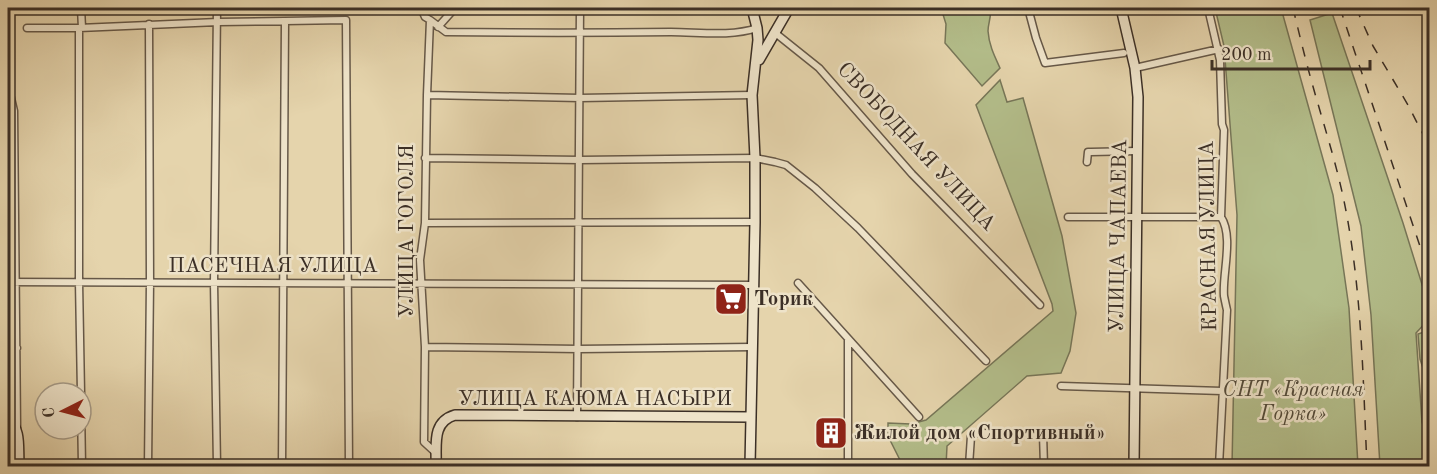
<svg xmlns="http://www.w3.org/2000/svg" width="1437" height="474" font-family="'Old Standard TT',serif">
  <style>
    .green { fill: #b3bd8a; stroke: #777658; stroke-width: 1.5 }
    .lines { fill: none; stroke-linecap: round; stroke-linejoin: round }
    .street-casing { stroke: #665848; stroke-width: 9 }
    .secondary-casing { stroke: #3b2f26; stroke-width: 12 }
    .street { stroke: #eee3c9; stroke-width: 6 }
    .secondary { stroke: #eee3c9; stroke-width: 9 }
    .rail { stroke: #3b2f26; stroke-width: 1.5; stroke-dasharray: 10 10; stroke-linecap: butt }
    .labels { text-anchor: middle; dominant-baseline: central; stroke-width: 5; stroke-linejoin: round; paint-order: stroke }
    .street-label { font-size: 21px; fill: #3b2f26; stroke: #eee3c9 }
    .poi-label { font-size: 21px; font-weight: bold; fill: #3b2f26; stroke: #eee3c9; text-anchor: start }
    .park-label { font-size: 21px; font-style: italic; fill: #534b3a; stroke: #eee3c9 }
  </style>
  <rect width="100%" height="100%" fill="#e5d4ac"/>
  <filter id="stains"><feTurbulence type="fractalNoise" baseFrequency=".00333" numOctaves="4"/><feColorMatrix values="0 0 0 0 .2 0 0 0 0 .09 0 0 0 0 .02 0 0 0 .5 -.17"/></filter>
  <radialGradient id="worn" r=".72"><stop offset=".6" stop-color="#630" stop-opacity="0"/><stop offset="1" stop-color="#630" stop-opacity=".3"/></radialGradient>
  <path class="green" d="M941 8H990C992 16 988 23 988 31 989 45 994 55 1000 68L982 86 945 43 946 24Z
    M1215 8H1281L1333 195 1349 308 1358 466H1232L1237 215 1224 46Z
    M1332 13 1403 223 1429 307V319L1416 333 1422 422 1429 444V466H1380L1371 315 1361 226 1310 20Z
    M1000 80 1007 102 1023 98 1062 236 1076 313 1070 351 1061 373 1027 376 947 446 946 466H903L888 436V423L911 424 926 420 1053 311 1052 304 976 105Z
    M1424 332 1429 356V425L1425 422 1429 399 1426 377 1420 359 1418 334Z"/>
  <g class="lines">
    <g class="street-casing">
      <path id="street" d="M81 8 82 28
        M421 8 425 17 430 20 427 95 425 223 420 260 425 347 424 442 436 453
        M1028 8 1036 38 1045 63 1124 53
        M1208 8 1220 60 1222 124 1224 130 1221 217C1234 237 1222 274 1224 296 1225 301 1226 306 1227 310L1219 466
        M430 20 446 32C521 33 596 33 671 32 699 32 730 37 757 28
        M438 27 455 8
        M27 28H79L218 22 346 20 349 466
        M79 28V282L81 393
        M774 32 819 68 912 174 1040 305
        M1135 68 1219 49
        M8 85 14 111 17 428
        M427 95 580 98 752 95
        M425 158 580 160 755 158 775 162 786 165 815 188 858 228 986 361
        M1087 162 1088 152H1091L1137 151
        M1068 217H1221
        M425 223 755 222
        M8 282 754 285
        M798 283 919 417
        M848 340V466
        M425 347 579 349 752 347
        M8 348H17
        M1061 386 1222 391
        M81 407 82 466
        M577 417 580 8
        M148 466 150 282 149 24
        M217 466 214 283 217 8
        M282 466 285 21
        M969 466 971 436 977 433 1043 434 1044 466"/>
    </g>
    <g class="secondary-casing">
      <path id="secondary" d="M1121 8 1135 68 1138 97 1134 466
        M759 60 789 8
        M8 419C21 429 18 446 19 462L21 466
        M436 466C437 446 431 422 455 415L751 417
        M750 466 755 222V158L752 95 758 40 757 28 752 8"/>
    </g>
    <use href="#street" class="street"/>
    <use href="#secondary" class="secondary"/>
    <path class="rail" d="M1293 8C1299 33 1305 58 1312 83 1324 126 1338 168 1346 211 1362 295 1363 381 1367 466
      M1340 8 1430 276
      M1356 8 1373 46 1408 105 1430 148"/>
  </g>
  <defs>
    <g id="supermarket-square" transform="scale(1.725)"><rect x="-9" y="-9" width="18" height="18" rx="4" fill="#8f2418" stroke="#eee3c9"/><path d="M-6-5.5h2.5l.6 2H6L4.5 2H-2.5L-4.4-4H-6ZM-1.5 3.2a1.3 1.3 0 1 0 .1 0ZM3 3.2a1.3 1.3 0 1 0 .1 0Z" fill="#fff"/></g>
    <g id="building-square" transform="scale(1.725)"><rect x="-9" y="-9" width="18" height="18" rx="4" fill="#8f2418" stroke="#eee3c9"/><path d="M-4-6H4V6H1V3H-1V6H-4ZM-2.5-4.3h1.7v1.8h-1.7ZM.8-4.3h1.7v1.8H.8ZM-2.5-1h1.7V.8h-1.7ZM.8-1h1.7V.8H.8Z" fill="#fff"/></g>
  </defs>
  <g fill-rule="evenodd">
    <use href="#supermarket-square" x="731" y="299"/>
    <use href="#building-square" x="831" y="433"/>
  </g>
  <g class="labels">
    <g class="street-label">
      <text transform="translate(916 147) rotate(47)">СВОБОДНАЯ УЛИЦА</text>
      <text transform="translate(407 231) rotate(-90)">УЛИЦА ГОГОЛЯ</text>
      <text transform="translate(1119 236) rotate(-89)">УЛИЦА ЧАПАЕВА</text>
      <text transform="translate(1209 236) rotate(-91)">КРАСНАЯ УЛИЦА</text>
      <text x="273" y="266">ПАСЕЧНАЯ УЛИЦА</text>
      <text x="595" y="399">УЛИЦА КАЮМА НАСЫРИ</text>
    </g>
    <g class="poi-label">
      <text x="754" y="299">Торик</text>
      <text x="854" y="433">Жилой дом «Спортивный»</text>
    </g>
    <g class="park-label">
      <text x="1293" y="390">СНТ «Красная<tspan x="1293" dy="24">Горка»</tspan></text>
    </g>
  </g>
  <rect width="1437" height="474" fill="none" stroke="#e5d4ac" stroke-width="30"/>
  <rect x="9" y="9" width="1419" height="456" fill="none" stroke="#3b2f26" stroke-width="3"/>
  <rect x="15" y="15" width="1407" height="444" fill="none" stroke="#3b2f26" stroke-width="1.5"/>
  <g transform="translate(63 411) rotate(264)"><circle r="28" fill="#eee3c9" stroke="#a69b88" stroke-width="1.5"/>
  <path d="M0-4.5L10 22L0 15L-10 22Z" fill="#8f2418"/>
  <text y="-9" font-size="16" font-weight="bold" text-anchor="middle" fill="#3b2f26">С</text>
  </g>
  <path d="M1212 60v9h158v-9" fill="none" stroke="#3b2f26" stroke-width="3"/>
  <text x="1221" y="60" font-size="18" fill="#3b2f26" stroke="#eee3c9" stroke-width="4.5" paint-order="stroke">200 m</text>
  <rect width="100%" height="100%" filter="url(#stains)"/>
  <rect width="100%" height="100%" fill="url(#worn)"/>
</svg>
